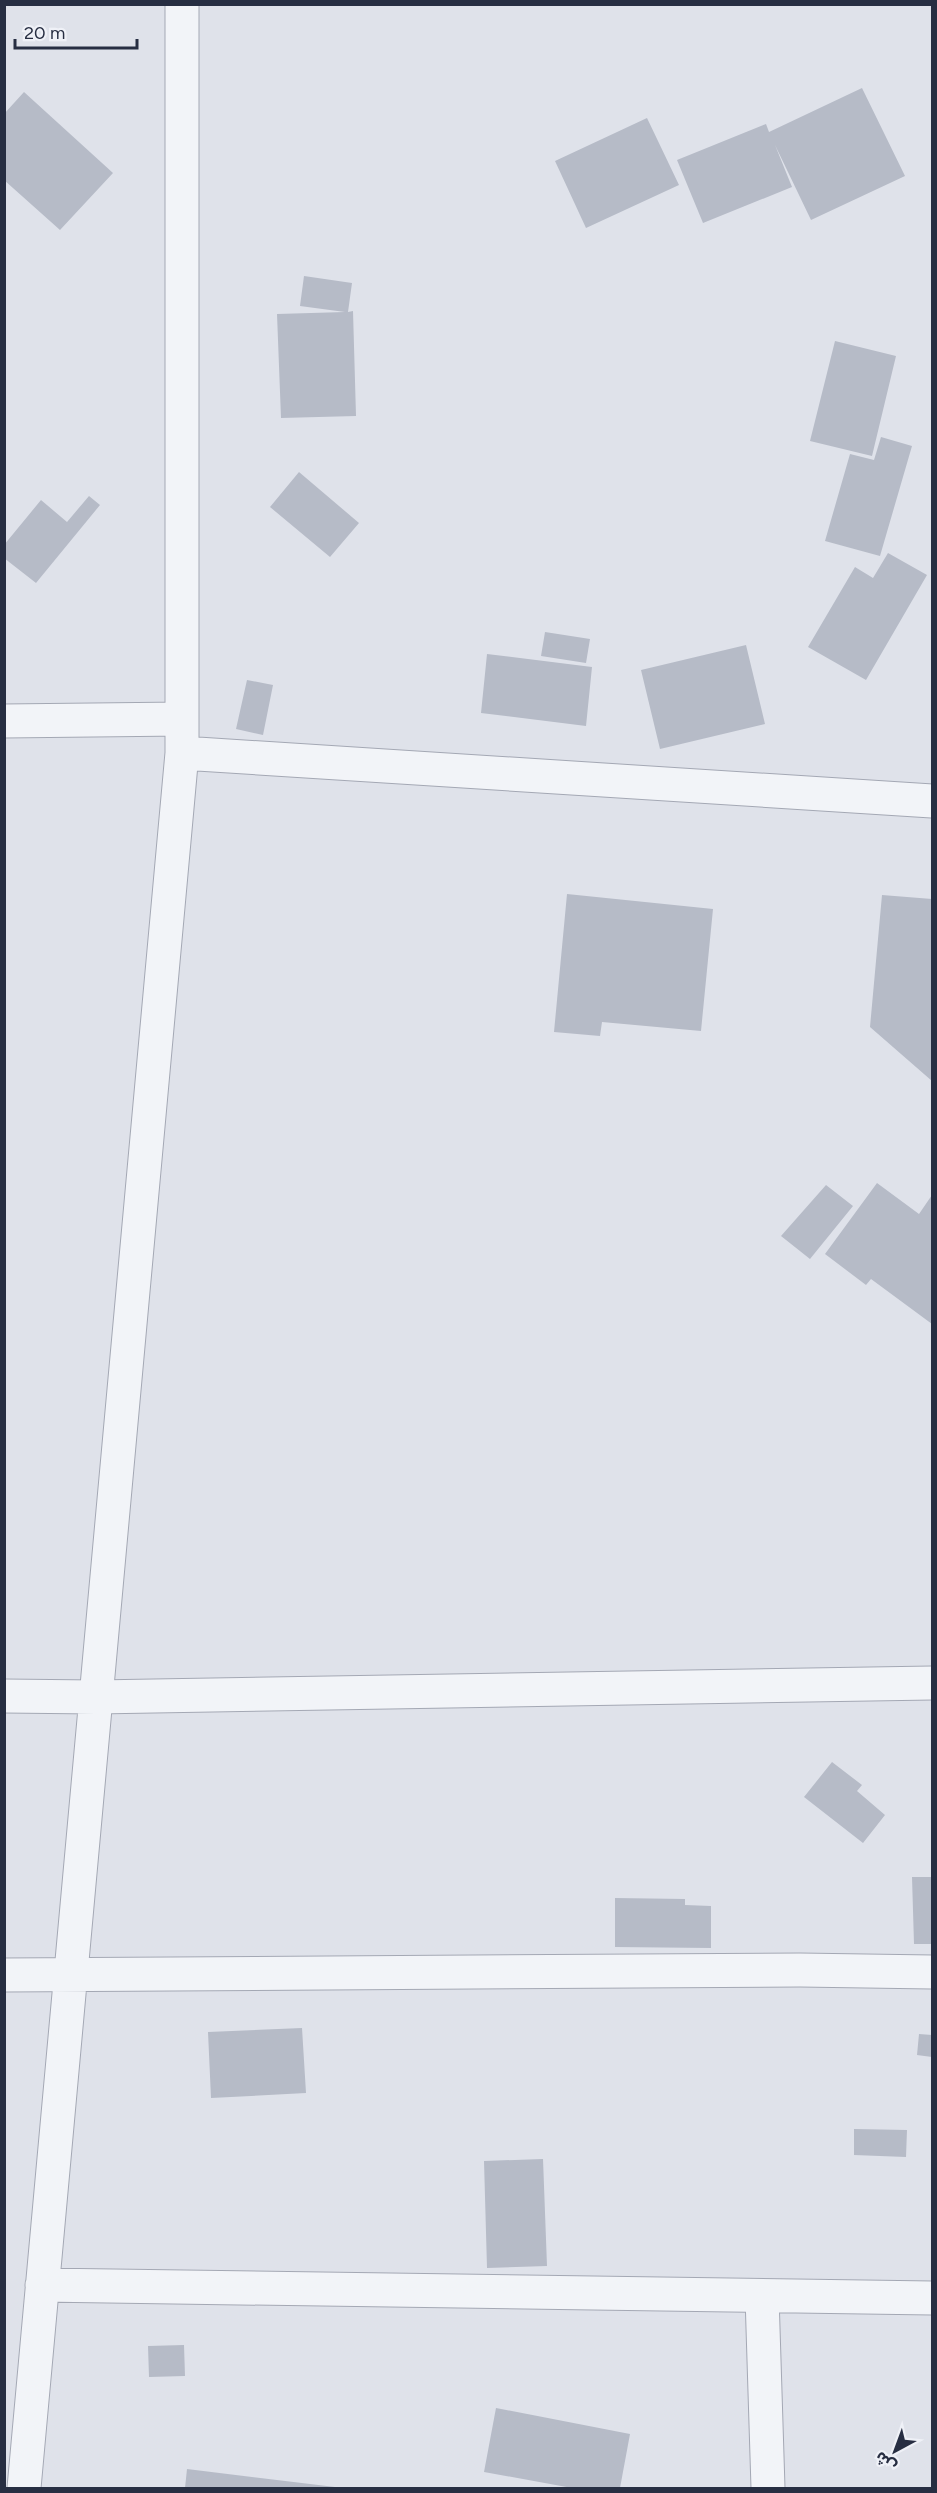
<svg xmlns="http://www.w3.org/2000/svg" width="937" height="2493" font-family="Figtree,'Noto Sans Arabic',sans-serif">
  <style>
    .building { fill: #b6bbc7 }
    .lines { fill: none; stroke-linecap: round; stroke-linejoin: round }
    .minor-casing { stroke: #a4a8b4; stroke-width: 35 }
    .minor { stroke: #f2f4f8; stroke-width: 33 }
  </style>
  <rect width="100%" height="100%" fill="#dfe2ea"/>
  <path class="building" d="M862 88 905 176 811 220 775 145 792 187 703 223 677 160 766 124 769 132Z
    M24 92 113 173 60 230 4 180V114Z
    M647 118 679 185 586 228 555 161Z
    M304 276 352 283 348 312 353 311 356 416 281 418 277 314 345 312 300 306Z
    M835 341 896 356 872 456 810 441Z
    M881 437 912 446 880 556 825 541 850 454 874 460Z
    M299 472 359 523 330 557 270 507Z
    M89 496 100 505 36 583 4 558V545L41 500 67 522Z
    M888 553 927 575 866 680 808 647 855 567 873 578Z
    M545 632 590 639 586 663 541 656Z
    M746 645 765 724 660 749 641 670Z
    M487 654 592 667 586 726 481 713Z
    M247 680 273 685 263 735 236 729Z
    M567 894 713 909 701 1031 602 1022 600 1036 554 1032Z
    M882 895 932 899V1081L870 1027Z
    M877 1183 919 1214 932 1195V1324L871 1279 866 1285 825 1254Z
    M826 1185 853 1206 810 1259 781 1236Z
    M832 1762 862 1785 857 1791 885 1815 863 1843 804 1797Z
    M912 1877H932V1944H914Z
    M615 1898 685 1899V1905L711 1906V1948L615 1947Z
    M302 2028 306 2093 211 2098 208 2032Z
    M919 2034 932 2035V2057L917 2055Z
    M854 2129 907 2130 906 2157 854 2155Z
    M543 2159 547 2266 487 2268 484 2161Z
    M184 2345 185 2376 149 2377 148 2346Z
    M496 2408 630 2434 620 2488H572L484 2472Z
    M187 2469 335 2487V2488H185Z"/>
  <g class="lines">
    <g class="minor-casing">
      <path id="minor" d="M4 721 182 719
        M182 753 932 801
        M4 1696 96 1697 932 1683
        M4 1975 800 1970 932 1972
        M42 2285 932 2298
        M762 2296 768 2488
        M24 2488 182 753V4"/>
    </g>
    <use href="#minor" class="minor"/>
  </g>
  <rect width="937" height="2493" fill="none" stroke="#272e42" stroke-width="12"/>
  <g transform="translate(895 2451) rotate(221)" stroke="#eff1f7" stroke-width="4.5" paint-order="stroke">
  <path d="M0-4.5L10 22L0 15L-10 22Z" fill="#272e42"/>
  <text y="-9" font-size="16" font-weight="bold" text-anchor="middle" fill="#272e42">ش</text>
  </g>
  <path d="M15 39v9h122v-9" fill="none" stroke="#272e42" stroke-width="3"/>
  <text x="24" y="39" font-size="18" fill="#272e42" stroke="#eff1f7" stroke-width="4.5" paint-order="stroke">20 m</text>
</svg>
